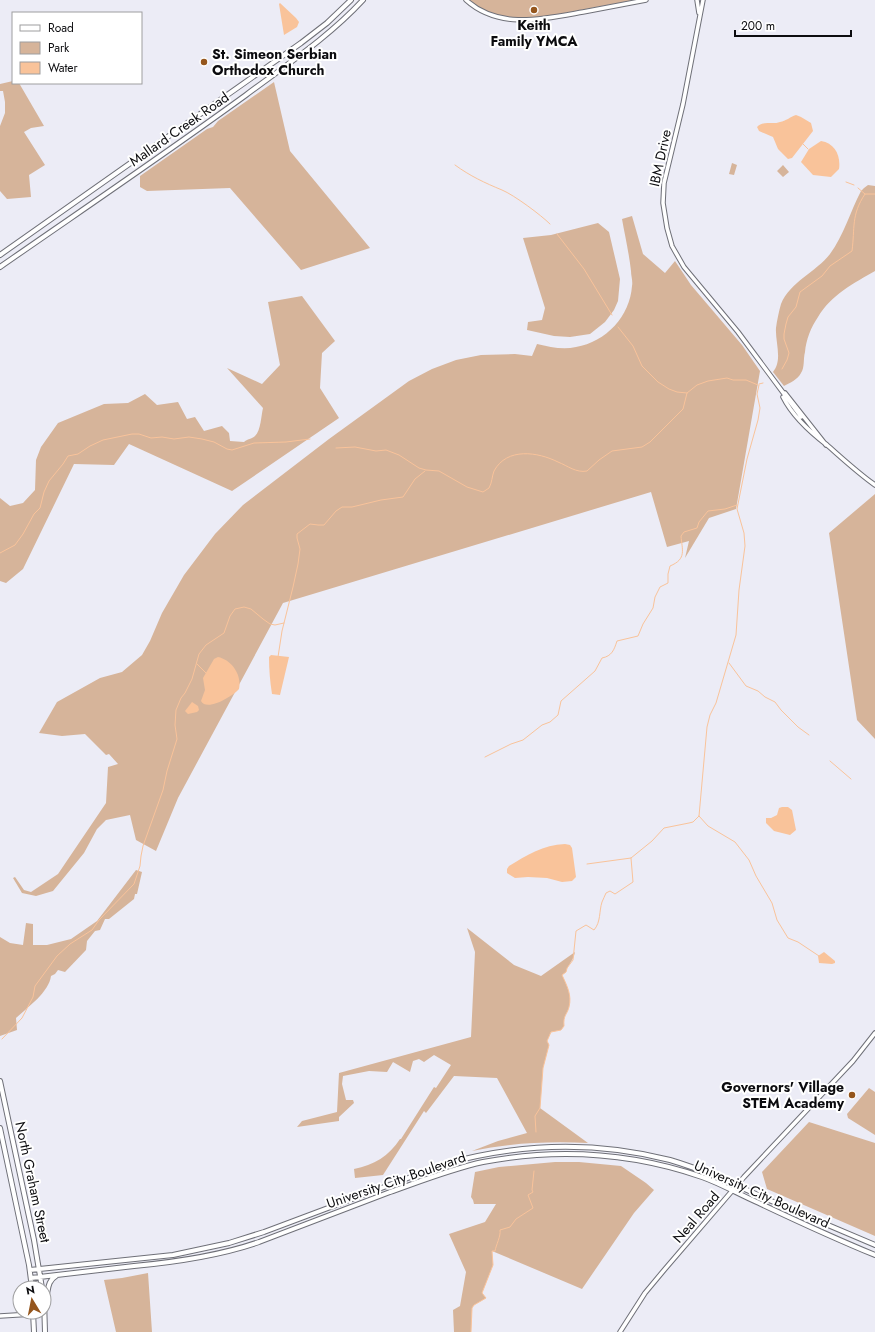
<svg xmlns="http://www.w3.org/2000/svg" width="875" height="1332" font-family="Jost,sans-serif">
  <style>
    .green { fill: #d6b49a }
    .water { fill: #f9c39a }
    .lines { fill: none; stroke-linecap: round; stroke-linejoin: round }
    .stream { stroke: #f9c39a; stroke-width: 1 }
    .tertiary-casing { stroke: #6f7078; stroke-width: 5.5 }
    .secondary-casing { stroke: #6f7078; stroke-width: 6 }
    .tertiary { stroke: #fff; stroke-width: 3.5 }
    .secondary { stroke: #fff; stroke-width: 4 }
    .poi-dot { fill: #95561d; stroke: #fff; stroke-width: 1.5 }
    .labels { text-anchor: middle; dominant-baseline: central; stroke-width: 4; stroke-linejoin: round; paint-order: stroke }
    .poi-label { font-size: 14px; font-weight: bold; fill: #0c0c0f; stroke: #fff }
    .street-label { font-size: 14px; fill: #0c0c0f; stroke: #fff }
  </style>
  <rect width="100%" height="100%" fill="#ececf6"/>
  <path class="green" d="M469 0H634C613 4 591 8 570 12 533 19 501 25 469 0Z
    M13 81V83H19L44 126 31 128 24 132 45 165 29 175 31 197 7 199 0 191V126L5 113V102L3 91H0V84Z
    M274 82 290 151 370 248 301 270 230 188 147 191 140 187V176L207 129 213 127 218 121Z
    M732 163 737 165 734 175 729 174Z
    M783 165 789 172 783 177 777 171Z
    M868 185 875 186V271C854 283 831 295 818 317 811 327 806 340 805 352 803 359 805 367 801 373 798 379 790 383 784 386L773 372C783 360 775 342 776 328 777 320 779 311 781 304 790 282 816 272 830 254 844 235 850 212 861 191L864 188Z
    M632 216 643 254 665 273 675 261 691 285 742 345 760 371 736 509 709 518 685 558 689 541 667 547 651 492 283 603 178 798 156 851 136 840 130 815 106 820 97 829 84 853 53 891 36 896 22 893 13 878 15 877 24 890 31 892 58 874 106 803 108 767 118 764 109 754 106 755 85 734 62 736 39 733 57 702 100 678 122 672 142 655 150 641 162 613 184 575 215 534 243 505 329 439 409 381 432 369 456 360 481 355 515 354 532 356 537 344C550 347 563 350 576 347 606 342 630 316 632 286 633 281 631 276 631 271 629 253 625 236 622 219Z
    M598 223 609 232 620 279 618 301 614 310 605 322 590 334 570 337 554 336 527 330 528 322 542 320 545 308 523 238 551 235Z
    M302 296 335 341 322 353 320 388 339 418 232 491 129 444 114 465 74 464 23 569 6 583 0 581V498L10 506 23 503 35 490 36 460 41 447 58 423 104 404 128 403 145 394 157 405 178 402 187 419 195 417 204 431 222 426 229 433 230 441 244 442C247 439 252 439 255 436 261 430 261 416 263 408L227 368 262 384 280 365 268 302Z
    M875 494V739L857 720 829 533Z
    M136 870 142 872 137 894H135L134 899 109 919H105L100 930 95 931 87 941 86 950 65 972 58 970 55 974 51 976C49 992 28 1007 16 1018L17 1030 0 1036V937L10 943 23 945 26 923 33 924V945H47L71 939 97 921Z
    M467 928 514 965 541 976 575 952C573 962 568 964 566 972L562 975C567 986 572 995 569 1007 567 1015 563 1015 564 1026L561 1030 551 1032 547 1041 549 1045 543 1068 540 1108 588 1143C549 1141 510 1143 472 1151L498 1141 527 1133 497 1078 454 1076 426 1113 424 1111 383 1175 355 1178 354 1169C374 1165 389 1156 400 1139H401L434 1087 436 1088 451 1065 434 1055 424 1062 419 1059 413 1061 410 1072 393 1062 387 1072 369 1071 343 1076 342 1084 346 1100H353L354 1103 339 1117V1121L297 1127 302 1121 337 1112 339 1073 471 1037 475 952Z
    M869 1088 875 1092V1135L848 1118 847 1114Z
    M809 1122 875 1143V1236L767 1189 762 1172Z
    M555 1162H579L621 1166 646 1183 654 1190 634 1213 582 1289 492 1251 493 1265 482 1293 486 1298 474 1305 472 1308 471 1332H454L453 1310 460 1306 466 1272 449 1234 485 1222 496 1204H474L473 1200 471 1197 475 1172 499 1167Z
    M148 1273 152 1332H116L104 1280 122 1278Z"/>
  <path class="water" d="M280 3 296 18 299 22 297 27 284 35 279 4Z
    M796 115 801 117 811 123 813 131 792 158 788 159 778 149 773 137 759 131 757 127C763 120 772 125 780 122 786 121 790 117 796 115Z
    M821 141C835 143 841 156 839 169L831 177 813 175 801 162 809 149Z
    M271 655 289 657 280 695 272 694C270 682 269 669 269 657Z
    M218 657C232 660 242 675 239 689 233 696 207 712 201 701L205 690 203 678 214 659Z
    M192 702 198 706 199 710 197 712 188 714 185 711Z
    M782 807H788L792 810 796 830 790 835 774 831 766 823V818H771L777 815 779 808Z
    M565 844 570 845 572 848 576 877 572 881 562 882 547 878 528 877 515 878 507 873V869L509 866C527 855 543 845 565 844Z
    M824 952 835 961V963L832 964 819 963 818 956Z"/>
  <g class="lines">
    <path class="stream" d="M803 144 808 149
      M455 165C470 176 485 183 502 190 514 195 541 215 550 224
      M846 182 854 185
      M858 188 865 194
      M557 234 584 269 612 315
      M618 327 633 346 642 366 658 382 669 389 677 392 687 393
      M782 369 787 360 789 353 784 339V334L786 324 788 317 796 307 800 292 822 276 830 266 852 251C855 228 851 215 865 194H875
      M759 384 763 383
      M336 448 355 447 376 451 386 450 399 455 419 468 426 470 439 471 467 487 483 492 489 488C492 483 492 476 494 471 507 447 538 452 558 462 568 466 576 473 587 471L599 460 612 451 642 447 650 442 683 409 687 393 697 385 708 381 727 378 733 380H746L758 385
      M0 553 15 545 23 534 34 514 40 508 44 492 49 481 63 464 68 456 78 454 90 446 103 440 132 434H139L151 438 162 437 174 439 189 437 202 439 214 442 227 449 232 450 254 443 286 442 310 439
      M278 657 282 631 293 587 298 564 300 549 297 538V534L310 524 318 525H324L336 511 342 507H352L381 500 403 497 415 479 425 471
      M729 663 746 686 758 691 765 697 775 702 781 710 798 727 809 735
      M197 664 206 673
      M485 757 511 744 523 740 542 725 550 722 558 715 561 701 595 671 602 658C612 656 614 650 617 641L638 636 643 624 653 608 655 597 660 587 668 583V574L670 566C687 559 682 550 681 536L684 532 697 528 699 522 708 511 725 509 737 505
      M830 761 851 779
      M699 816 708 826 735 842 749 860 756 876 772 903 777 920 788 938 798 942 819 956
      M587 864 631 858 652 841 664 828 689 823 693 822 699 816 707 727 710 715 716 703 736 635 739 590 745 546 744 533 737 509 747 459 758 420 760 408 757 394 759 385
      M2 1039 22 1018 33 997 35 986 57 956 70 944 92 930 99 920 134 884 140 866 141 856 143 846 163 790 167 771 177 739 175 725 176 710 181 698 185 693 192 679 199 654 206 645 224 633 230 616 235 609 244 607 251 609 263 619 270 624 275 625 284 623
      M536 1132 535 1116 540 1108 543 1068 549 1045 547 1041 551 1032 561 1030 564 1026C563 1015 567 1015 569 1007 572 995 567 986 562 975L566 972 567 968 573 960 576 931 586 925 594 930C601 922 599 911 602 902 603 899 605 896 606 893L610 891 615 894 633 882 631 858
      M471 1332 472 1308 474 1305 486 1298 482 1293 493 1265 492 1251H495C496 1245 501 1236 500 1230L510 1227 516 1219 533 1208 528 1195 533 1192 532 1190 534 1171"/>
    <g class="tertiary-casing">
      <path id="tertiary" d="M466 0C499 30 544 19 583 12 604 8 625 4 646 0
        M697 0 699 13
        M703 0 683 104 664 183 663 203 667 228 672 246 684 267 738 332 799 414 801 417 803 416
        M785 393 826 445
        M783 397C793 417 810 432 827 445 843 459 858 473 875 485
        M0 1316 33 1314
        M620 1332 645 1293 665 1269 744 1177 853 1061 875 1033"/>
    </g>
    <g class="secondary-casing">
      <path id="secondary" d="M0 255 301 43 327 23 351 0
        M0 267C82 210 165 154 246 95 286 65 329 37 363 0
        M0 1081 34 1240 42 1288
        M0 1128 29 1265 32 1288
        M30 1270 173 1255 229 1243 264 1232 448 1163C521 1143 596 1141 670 1160 704 1170 736 1185 769 1200 804 1215 840 1230 875 1245
        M31 1278C65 1274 99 1270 134 1266 176 1262 219 1256 259 1242 303 1225 346 1209 390 1192 421 1181 451 1169 483 1162 557 1148 632 1153 702 1177 722 1184 740 1195 759 1203 797 1221 836 1239 875 1255
        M44 1299 45 1332
        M45 1301C49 1292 46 1282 56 1276
        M33 1312 34 1332"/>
    </g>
    <use href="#tertiary" class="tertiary"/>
    <use href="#secondary" class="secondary"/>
  </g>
  <g class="poi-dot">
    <circle cx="534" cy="10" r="4"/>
    <circle cx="204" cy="62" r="4"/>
    <circle cx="852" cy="1095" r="4"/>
  </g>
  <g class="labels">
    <g class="poi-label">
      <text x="534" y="25">Keith<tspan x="534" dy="16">Family YMCA</tspan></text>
      <text x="212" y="54" text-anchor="start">St. Simeon Serbian<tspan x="212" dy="16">Orthodox Church</tspan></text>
      <text x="844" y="1087" text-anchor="end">Governors' Village<tspan x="844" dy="16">STEM Academy</tspan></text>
    </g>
    <g class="street-label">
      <text transform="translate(179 129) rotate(-35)">Mallard Creek Road</text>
      <text transform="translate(660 158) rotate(-78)">IBM Drive</text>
      <text transform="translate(396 1180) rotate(-19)">University City Boulevard</text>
      <text transform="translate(33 1182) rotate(78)">North Graham Street</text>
      <text transform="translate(762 1194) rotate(24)">University City Boulevard</text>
      <text transform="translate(696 1217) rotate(-49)">Neal Road</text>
    </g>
  </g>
  <rect x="12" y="12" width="130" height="72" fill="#ffffff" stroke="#9e9e9f"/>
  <rect x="20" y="25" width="20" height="6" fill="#ffffff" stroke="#9e9e9f"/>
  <text x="48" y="32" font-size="12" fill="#0c0c0f">Road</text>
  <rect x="20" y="42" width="20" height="12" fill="#d6b49a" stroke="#9e9e9f"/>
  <text x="48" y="52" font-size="12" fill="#0c0c0f">Park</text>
  <rect x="20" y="62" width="20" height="12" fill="#f9c39a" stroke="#9e9e9f"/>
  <text x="48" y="72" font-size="12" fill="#0c0c0f">Water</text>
  <g transform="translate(32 1300) rotate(350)"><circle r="19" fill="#ffffff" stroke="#9e9e9f"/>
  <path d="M0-3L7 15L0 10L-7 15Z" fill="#95561d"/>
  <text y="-6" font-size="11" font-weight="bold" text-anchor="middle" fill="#0c0c0f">N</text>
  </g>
  <path d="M735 30v6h116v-6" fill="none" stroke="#0c0c0f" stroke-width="2"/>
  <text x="741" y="30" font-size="12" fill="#0c0c0f" stroke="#ffffff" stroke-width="3" paint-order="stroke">200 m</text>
</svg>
